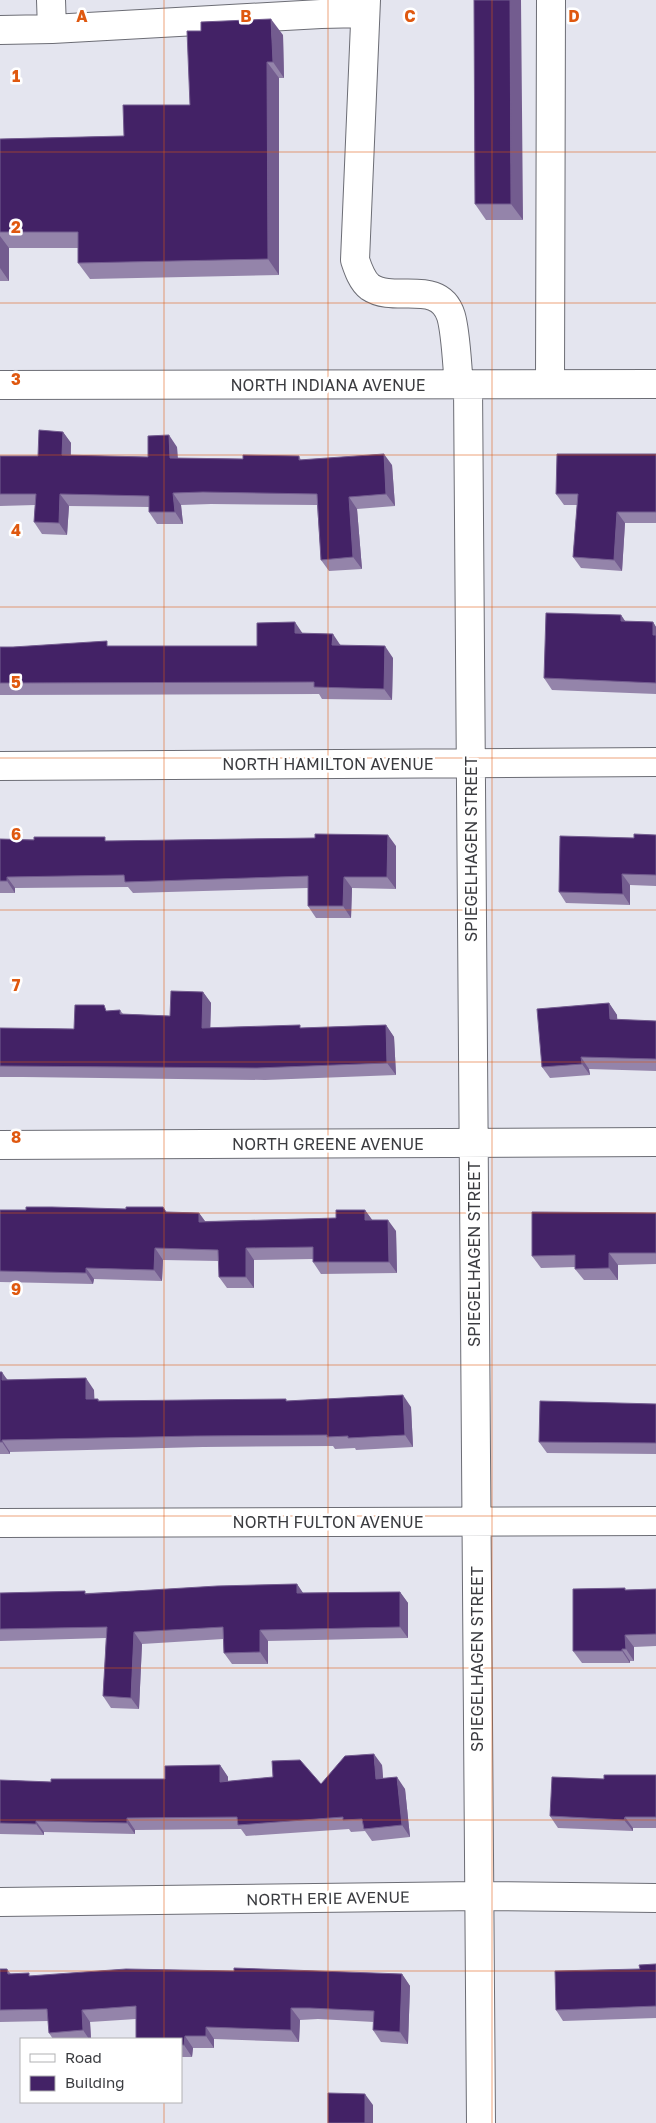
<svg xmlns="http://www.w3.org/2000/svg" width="656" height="2123" font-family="'Golos Text',sans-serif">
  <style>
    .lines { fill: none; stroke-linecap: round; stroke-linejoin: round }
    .minor-casing { stroke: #6c6d75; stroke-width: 30 }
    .minor { stroke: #fff; stroke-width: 28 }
    .wall { fill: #9484aa }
    .shaded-wall { fill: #735c8f }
    .building { fill: #432266; stroke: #735c8f }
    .grid { fill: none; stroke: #df580f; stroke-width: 1; stroke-opacity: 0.55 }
    .labels { text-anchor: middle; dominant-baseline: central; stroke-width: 5; stroke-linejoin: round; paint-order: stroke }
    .street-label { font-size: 16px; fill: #3b3c40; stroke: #fff }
    .grid-label { font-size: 16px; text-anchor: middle; font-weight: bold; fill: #df580f; stroke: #fff; stroke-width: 5; stroke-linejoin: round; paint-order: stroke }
  </style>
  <rect width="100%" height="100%" fill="#e4e5ef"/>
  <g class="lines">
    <g class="minor-casing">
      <path id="minor" d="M51 0 52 29
        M366 0 355 260C358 269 362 281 370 287 395 304 439 278 451 316 456 333 457 366 459 385
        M0 30 52 29 321 14 365 13
        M550 384 551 0
        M0 385 656 384
        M468 385 481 2123
        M0 766 656 762
        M0 1145 656 1142
        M0 1523 656 1521
        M0 1902 479 1896 656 1898"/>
    </g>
    <use href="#minor" class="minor"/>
  </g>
  <path class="wall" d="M474 0 523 220H486L475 204Z
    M283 35 284 78H279V275L90 279 78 263V248H9V281H0V139L124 136 190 105Z
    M63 432 71 443V455L148 457 177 447 178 458 243 459 299 456 301 460 392 465 395 506 357 509 362 569 329 571 321 560 317 505 211 504 181 505 183 524H157L149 512V507L69 506 67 535 42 534 34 522 35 505 0 506V456H38Z
    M656 454V523H625L622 571 581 568 573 557 577 505H564L556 494Z
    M621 615 625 621 653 622 656 627V694L552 690 544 678Z
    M303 633 341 645 393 658 392 700 322 699 319 694 0 695V647L257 646Z
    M656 835V886L630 885V905L566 903 559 892 634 838Z
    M0 839 396 846V889L352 888 351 918H316L308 906V888L133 893 128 887 15 888V893H0Z
    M203 992 211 1003 210 1028H302L386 1025 394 1037 396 1075 265 1080 23 1077H0V1028L74 1029 108 1011 120 1010 123 1014 170 1016Z
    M609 1003 617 1015V1020L656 1021V1071L589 1069 590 1075 550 1078 542 1067Z
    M0 1210 199 1213 205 1221 336 1218 365 1210 372 1220 396 1231 397 1273 321 1274 313 1262V1259L254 1260V1288H227L219 1277V1261L163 1260 162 1281 94 1279 93 1284 0 1282Z
    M656 1213V1264L618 1265V1280H584L575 1269V1267L541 1268 532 1256Z
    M0 1372 8 1380 94 1390V1399H98L99 1401H287L411 1407 413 1447 356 1450 355 1448 335 1449 333 1446 203 1447 10 1452V1454H0Z
    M656 1404V1454L547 1453 539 1442Z
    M297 1584 303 1593 400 1592 408 1603V1638L268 1641V1664H232L224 1653 223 1639 142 1644 139 1709 111 1708 103 1696 106 1638 0 1641V1593H87Z
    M656 1589V1646L634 1647V1661H630V1663H582L573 1651 626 1590Z
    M220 1765 228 1777V1781L321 1784 382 1765 383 1778 405 1789 410 1837 372 1841 365 1831 351 1832 349 1829 246 1836 241 1829 135 1830V1834L44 1832V1835L0 1834V1780L51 1782 165 1779Z
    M656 1775V1828H633V1831L558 1828 550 1816 604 1779Z
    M656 1964V2018L563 2021 556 2010 640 1969Z
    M0 1969H7L11 1974 31 1976 402 1974 410 1986 408 2044 381 2042 373 2030 374 2022 318 2019 300 2020 299 2042 214 2039V2048H193L192 2057H181V2039L136 2019 90 2022 91 2039H53L49 2033 48 2021 0 2022Z"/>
  <path class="shaded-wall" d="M510 0H521L523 220 511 204Z
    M271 19 283 35 284 78 273 62Z
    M267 62 279 78V275L268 259Z
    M0 236 9 248V281L0 268Z
    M63 432 71 443 70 467 62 455Z
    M169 435 177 447 178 469 170 458Z
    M384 454 392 465 395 506 386 494Z
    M173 493 181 505 183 524 175 512Z
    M60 494 69 506 67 535 59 523Z
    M349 497 357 509 362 569 353 557Z
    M617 512 625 523 622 571 614 560Z
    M621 615 629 627 621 621Z
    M295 622 303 634 295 633Z
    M653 622 656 627V640L653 635Z
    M333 634 341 646 332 645Z
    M385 646 393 658 392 700 384 689Z
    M388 835 396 846V889L387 877Z
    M622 874 630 885V905L623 894Z
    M7 877 15 888V893L7 881Z
    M344 877 352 888 351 918 343 906Z
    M203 992 211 1003 210 1039 202 1028Z
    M609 1003 617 1015 618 1031 610 1019Z
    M386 1025 394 1037 396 1075 387 1063Z
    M581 1057 589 1069 590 1075 582 1064Z
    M365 1210 373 1221 365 1220Z
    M199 1213 207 1224 199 1222Z
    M388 1220 396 1231 397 1273 389 1262Z
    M155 1248 163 1260 162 1281 154 1270Z
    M246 1248 254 1260V1288L246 1277Z
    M609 1253 618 1265V1280L609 1268Z
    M86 1268 94 1279 93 1284 86 1273Z
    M2 1372 10 1384 2 1380Z
    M86 1378 94 1390 95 1411 86 1399Z
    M403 1395 411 1407 413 1447 405 1435Z
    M2 1440 10 1452V1454L2 1442Z
    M297 1584 305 1596 297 1593Z
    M400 1592 408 1603V1638L400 1627Z
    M260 1630 268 1641V1664L260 1652Z
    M134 1632 142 1644 139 1709 131 1698Z
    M625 1635 634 1647V1661L626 1649Z
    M622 1649 630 1661V1663L622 1651Z
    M374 1754 382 1765 384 1790 376 1779Z
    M220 1765 228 1777V1793L220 1782Z
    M397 1777 405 1789 410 1837 402 1825Z
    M625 1817 633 1828V1831L624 1820Z
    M127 1818 135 1830V1834L127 1823Z
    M36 1821 44 1832V1835L36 1824Z
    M402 1974 410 1986 408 2044 400 2032Z
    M291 2008 300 2020 299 2042 291 2030Z
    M82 2010 90 2022 91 2039H89L83 2030Z
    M206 2027 214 2039V2048L206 2036Z
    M185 2036 193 2048 192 2057 184 2045Z
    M365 2094 373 2105V2123H365Z"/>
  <path class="building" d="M474 0H510L511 204H475Z
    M271 19 273 62H267L268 259 78 263V232H0V139L124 136 123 105H190L187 31H201V22Z
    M39 430 63 432 62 455 148 457V436L169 435 170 458 243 459V455L299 456V460L384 454 386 494 349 497 353 557 321 560 317 494 203 492 173 493 175 512H149V496L60 494 59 523 34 522 36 494H0V456H38Z
    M557 454H656V512H617L614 560 573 557 578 494H556Z
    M546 613 621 615V621L653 622V635H656V683L544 678Z
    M295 622V633L333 634 332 645 385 646 384 689 314 687V682L0 683V647H13L107 641V646H257V623Z
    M315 834 388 835 387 877H344L343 906H308V876L125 882 124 875 7 877V881H0V839L34 840V837H105V841L315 838Z
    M634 834 656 835V875L622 874 623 894 559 892 560 836 634 838Z
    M171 991 203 992 202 1028 300 1025V1028L386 1025 387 1063 257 1068 0 1066V1028L74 1029 75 1005H104L106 1011 120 1010V1014L170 1016Z
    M609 1003 610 1019 656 1021V1059L581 1057 582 1064 542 1067 537 1009Z
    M26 1207H52L126 1209V1207H163L166 1212 199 1213V1222L336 1218V1210H365V1220H388L389 1262H313V1247L246 1248V1277H219L218 1250 155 1248 154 1270 86 1268V1273L0 1271V1210H26Z
    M532 1212 656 1213V1253H609V1268L575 1269V1255L532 1256Z
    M0 1372H2V1380L86 1378V1399H98V1401L286 1399V1401L403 1395 405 1435 348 1438V1436L327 1437V1435L195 1436 2 1440V1442H0Z
    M540 1401 656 1404V1443L539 1442Z
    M297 1584V1593L400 1592V1627L260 1630V1652L224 1653 223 1627 134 1632 131 1698 103 1696 107 1627 0 1629V1593L85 1591V1594L217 1586Z
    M625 1588V1590L656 1589V1634L625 1635 626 1649H622V1651H573V1589Z
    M374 1754 376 1779 397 1777 402 1825 364 1829 362 1819 343 1820V1817L238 1825 237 1817 127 1818V1823L36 1821V1824L0 1823V1780L51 1782V1779H165V1766L220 1765V1782L273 1777 272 1761 300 1760 321 1784 345 1756Z
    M604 1775H656V1817H625L624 1820 550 1816 552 1777 604 1779Z
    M656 1964V2006L556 2010 555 1971 640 1969 639 1965Z
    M234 1968 402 1974 400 2032 373 2030 374 2011 310 2008H291V2030L206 2027V2036H185L184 2045H181V2039H136V2006L82 2010 83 2030 49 2033 47 2009 0 2010V1969H7L8 1974 29 1973V1976L126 1969 234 1971Z
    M328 2093 365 2094V2123H328Z"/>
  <path class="grid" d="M164 0V2039M328 0V2123M492 0V2123M0 152H656M0 303H656M0 455H656M0 607H656M0 758H656M0 910H656M0 1062H656M0 1213H656M0 1365H656M0 1516H656M0 1668H656M0 1820H656M0 1971H656M164 2102V2123"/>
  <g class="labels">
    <g class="street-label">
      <text x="328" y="385">NORTH INDIANA AVENUE</text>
      <text x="328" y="764">NORTH HAMILTON AVENUE</text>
      <text transform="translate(471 849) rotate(-90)">SPIEGELHAGEN STREET</text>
      <text x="328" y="1144">NORTH GREENE AVENUE</text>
      <text transform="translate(474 1254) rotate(-90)">SPIEGELHAGEN STREET</text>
      <text x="328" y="1522">NORTH FULTON AVENUE</text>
      <text transform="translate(477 1659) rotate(-90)">SPIEGELHAGEN STREET</text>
      <text transform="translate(328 1898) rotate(-1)">NORTH ERIE AVENUE</text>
    </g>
  </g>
  <g class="grid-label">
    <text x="82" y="22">A</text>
    <text x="246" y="22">B</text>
    <text x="410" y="22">C</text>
    <text x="574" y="22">D</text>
    <text x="16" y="82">1</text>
    <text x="16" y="233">2</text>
    <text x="16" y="385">3</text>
    <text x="16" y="536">4</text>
    <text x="16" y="688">5</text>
    <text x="16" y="840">6</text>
    <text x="16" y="991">7</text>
    <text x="16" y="1143">8</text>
    <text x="16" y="1295">9</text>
  </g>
  <rect x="20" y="2038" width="162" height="65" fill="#ffffff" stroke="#b1b1b3"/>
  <rect x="30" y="2054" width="25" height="8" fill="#ffffff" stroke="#b1b1b3"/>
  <text x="65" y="2063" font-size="15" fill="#3b3c40">Road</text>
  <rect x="30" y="2076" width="25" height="15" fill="#432266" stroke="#b1b1b3"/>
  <text x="65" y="2088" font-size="15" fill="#3b3c40">Building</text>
</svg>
